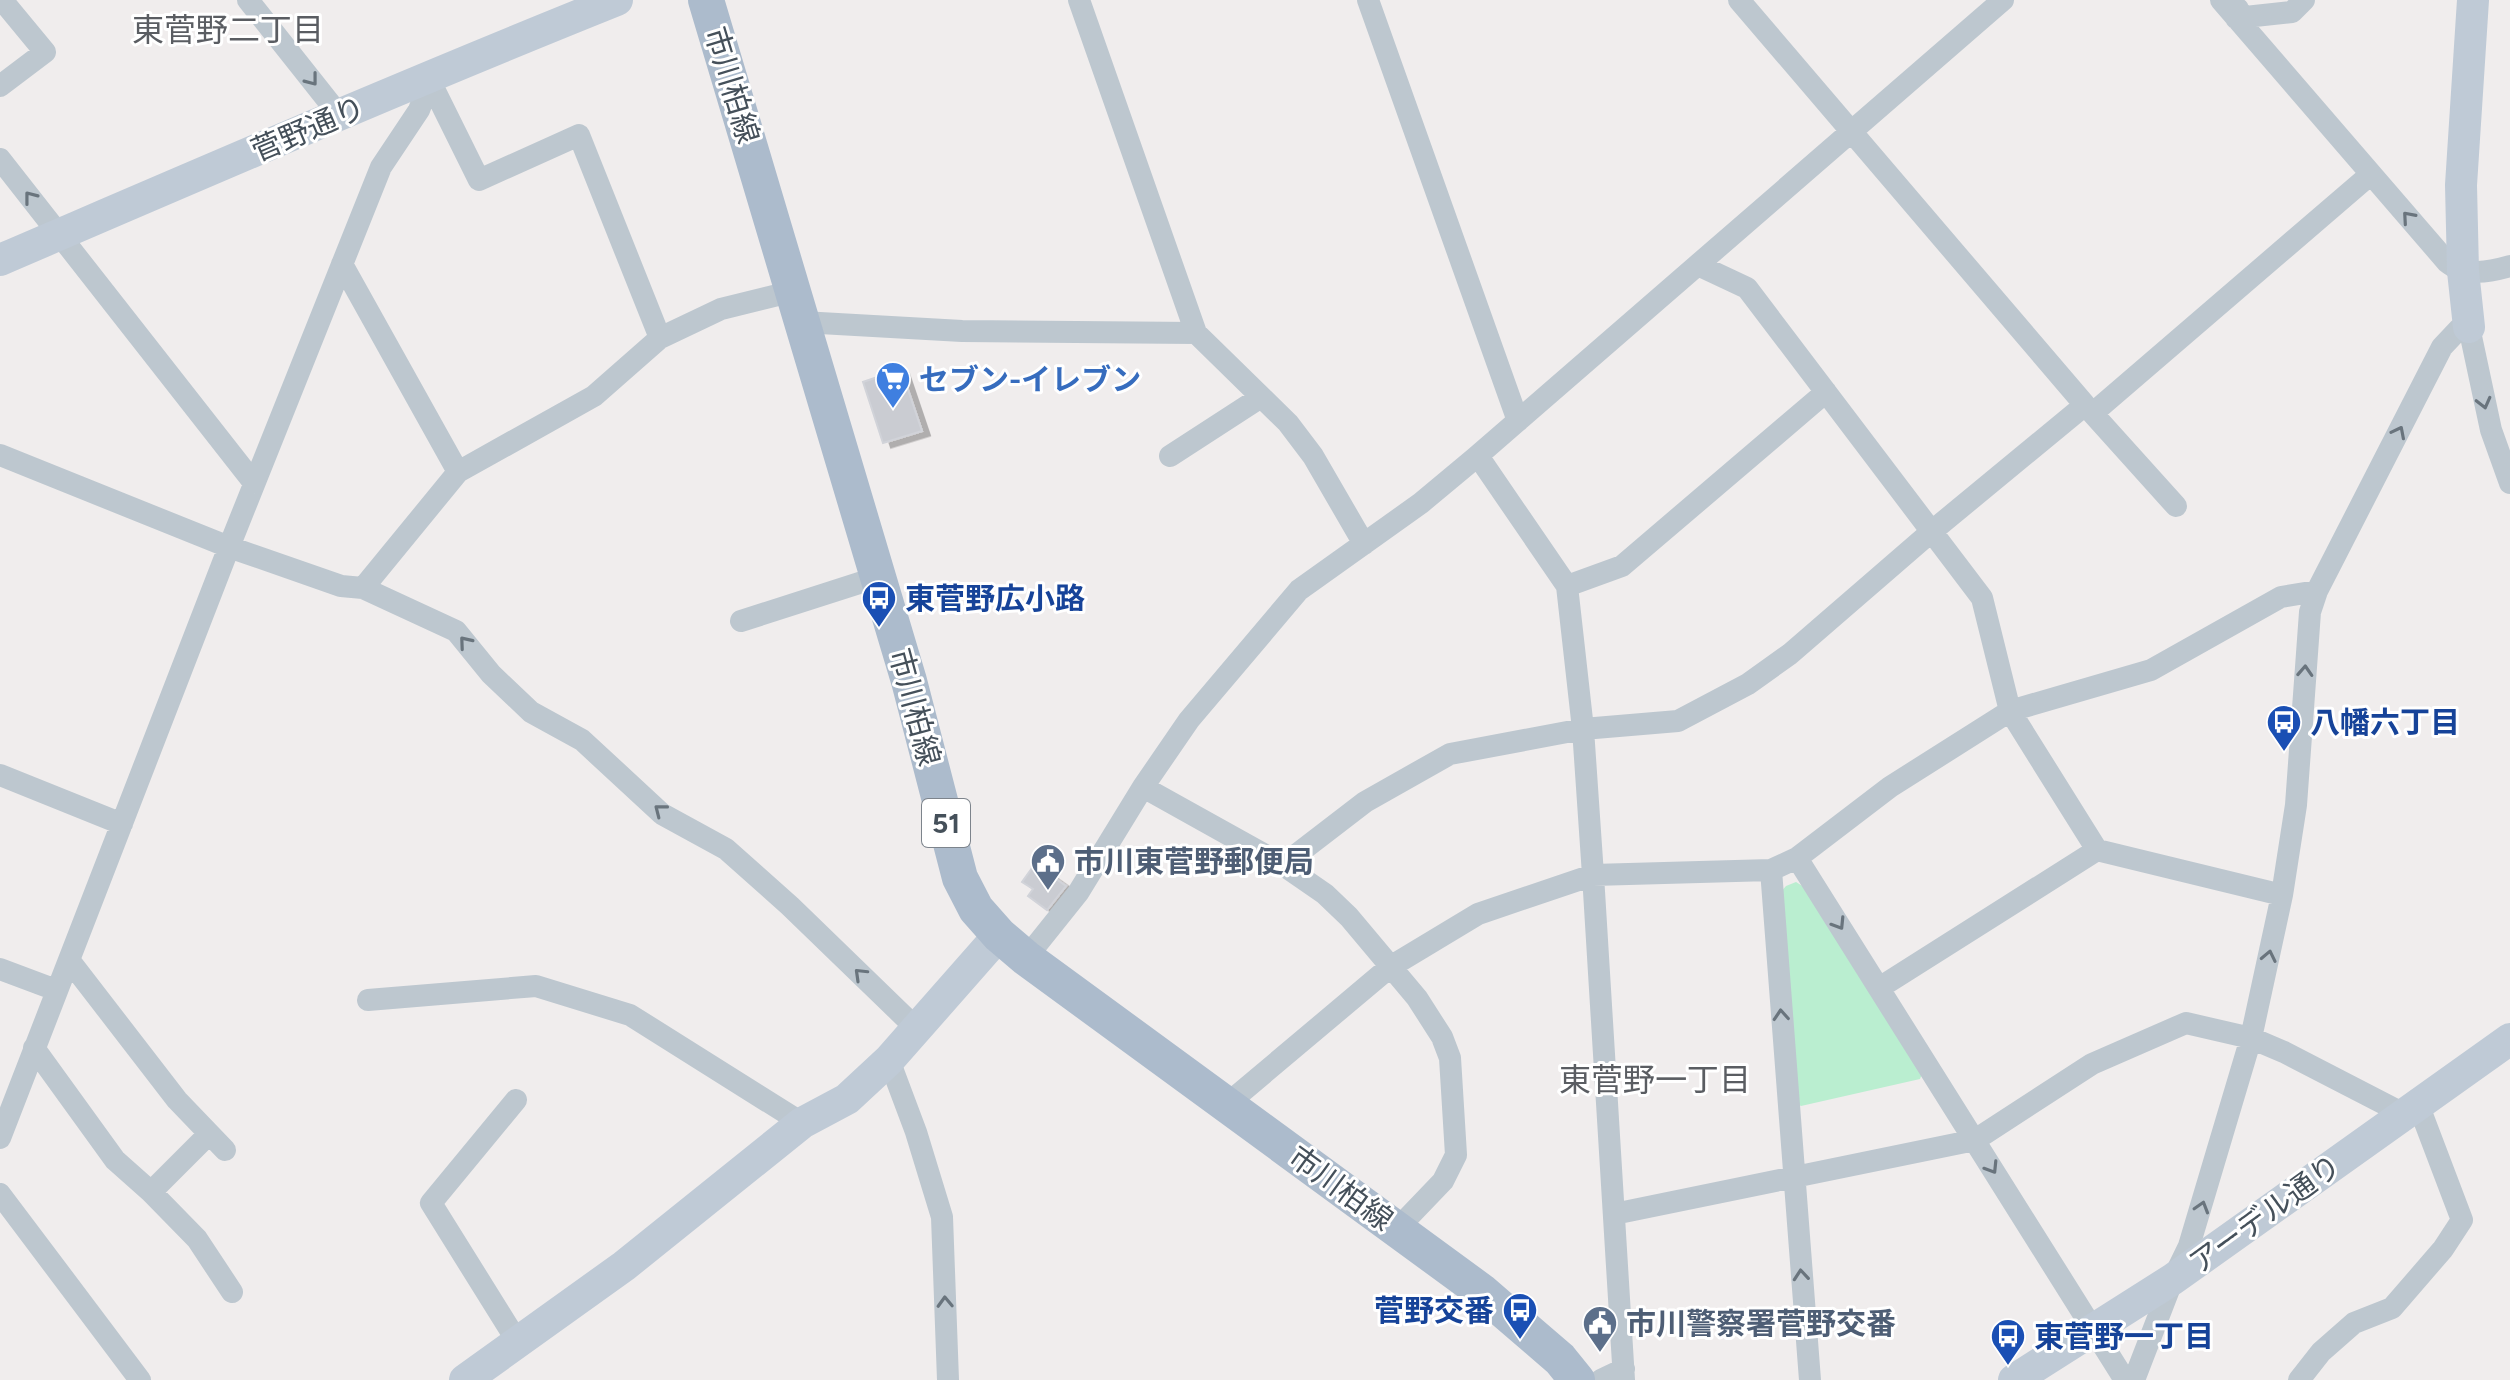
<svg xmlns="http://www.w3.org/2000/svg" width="2510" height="1380" font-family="Figtree,'Noto Sans JP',sans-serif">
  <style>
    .green { fill: #baeed0 }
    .building { fill: #caccd2; stroke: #d1d3d9; stroke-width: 2; filter: url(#shadow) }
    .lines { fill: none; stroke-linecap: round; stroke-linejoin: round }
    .street { stroke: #bdc7cf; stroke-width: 22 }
    .secondary { stroke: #bfcad6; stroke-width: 32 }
    .primary { stroke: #acbbcc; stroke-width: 36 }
    .oneway { stroke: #69747d }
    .labels { text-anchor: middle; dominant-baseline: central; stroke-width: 6; stroke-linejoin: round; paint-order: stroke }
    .shield { fill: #fff; stroke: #7d848c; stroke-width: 2 }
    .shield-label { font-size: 28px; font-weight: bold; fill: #45505a }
    .street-label { font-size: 30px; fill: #45505a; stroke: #fff }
    .shop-label { font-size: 30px; font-weight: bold; fill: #366cbe; stroke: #fff; text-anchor: start }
    .transit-label { font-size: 30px; font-weight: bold; fill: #164399; stroke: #fff; text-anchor: start }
    .service-label { font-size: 30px; font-weight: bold; fill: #4e5e75; stroke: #fff; text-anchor: start }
    .neighbourhood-label { font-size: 32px; fill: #5a5d62; stroke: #fff }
  </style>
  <defs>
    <filter id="shadow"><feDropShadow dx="8" dy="4.5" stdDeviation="0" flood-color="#0004"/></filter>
  </defs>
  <rect width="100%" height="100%" fill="#f0eded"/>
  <path class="green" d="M1796 882 1804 887 1922 1074 1920 1079 1801 1106 1793 1101 1780 893 1786 886Z"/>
  <path class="building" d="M901 369 922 431 883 443 863 382Z
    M1035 864 1066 886 1047 910 1028 896 1033 889 1022 882Z"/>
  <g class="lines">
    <path class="street" d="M248 0 340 116
      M1079 0 1196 333 1288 423 1313 456 1364 544
      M1368 0 1518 421
      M1739 0 2085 405 2176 506
      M2221 0 2447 262C2465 277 2489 272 2510 266
      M2238 9 2236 18 2292 12 2304 0
      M430 81 479 180 579 135 660 338
      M0 86 45 52 2 0
      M0 159 254 483
      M342 264 458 472
      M1698 265 1747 288 1982 598 2010 711 2097 850
      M802 322 962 331 1196 333
      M2093 413 2371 174
      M0 455 229 547 341 586 363 588 456 631 491 674 531 712 582 740 662 814 726 849 790 906 916 1028
      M1170 456 1261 397
      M1478 456 1567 586 1583 729 1593 875 1624 1380
      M1567 586 1622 566 1826 392
      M363 588 458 472 594 396 660 338 721 309 794 291
      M741 621 878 577
      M0 775 122 824
      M1143 787 1283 865 1325 894 1349 917 1417 998 1442 1037 1450 1058 1456 1155 1443 1181 1397 1229
      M1797 858 2123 1377 2128 1380
      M1283 865 1365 802 1450 754 1583 729 1678 721 1748 684 1790 654 1931 532 2085 405
      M1771 870 1810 1380
      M1026 958 1078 893 1143 787 1189 720 1299 590 1421 503 1475 458 2003 0
      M69 960 177 1100 225 1150
      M0 969 56 990
      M1879 988 2097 850 2282 895
      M368 1000 536 986 630 1015 802 1123
      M34 1048 115 1160 151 1192 209 1134
      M889 1060 916 1132 942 1217 948 1380
      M516 1100 431 1203 517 1341
      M1226 1105 1390 967 1478 914 1593 875 1771 870 1797 858 1890 787 2010 711 2151 670 2281 597 2317 591
      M0 1138 229 547 381 167 419 110 433 74
      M151 1192 197 1239 232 1292
      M0 1194 140 1380
      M1614 1214 1975 1140 2092 1064 2186 1023 2251 1038 2284 1052 2404 1114
      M1601 1380 1624 1369
      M2134 1380 2173 1279 2189 1246 2251 1038 2282 895 2296 805 2310 612 2317 591 2442 347 2459 329 2469 327 2491 430 2510 483
      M2299 1380 2321 1352 2354 1323 2392 1308 2443 1249 2462 1220 2418 1104"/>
    <path class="secondary" d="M0 260C205 172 410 83 617 0
      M2469 327 2463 271 2461 185 2473 0
      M465 1380 624 1266 802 1123 847 1099 889 1060 999 935
      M2014 1380 2173 1279 2510 1039"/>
    <path class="primary" d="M706 0 909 681 960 878 976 909 999 935 1026 958 1481 1291 1560 1359 1577 1380"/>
  </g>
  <defs><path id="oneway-chevron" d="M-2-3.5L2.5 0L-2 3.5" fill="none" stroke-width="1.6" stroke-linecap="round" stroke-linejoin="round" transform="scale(2)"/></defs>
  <g class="oneway">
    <use href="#oneway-chevron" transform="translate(312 80) rotate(52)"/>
    <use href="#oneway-chevron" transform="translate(30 197) rotate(-128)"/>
    <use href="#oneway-chevron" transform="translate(2408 217) rotate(-131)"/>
    <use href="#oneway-chevron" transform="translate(2484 403) rotate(76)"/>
    <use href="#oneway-chevron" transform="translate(2399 432) rotate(-63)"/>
    <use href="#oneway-chevron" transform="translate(465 642) rotate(-130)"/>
    <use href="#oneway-chevron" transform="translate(2305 671) rotate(-87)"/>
    <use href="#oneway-chevron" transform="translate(660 810) rotate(-142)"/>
    <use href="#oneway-chevron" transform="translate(1839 924) rotate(58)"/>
    <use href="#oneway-chevron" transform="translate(2269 956) rotate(-78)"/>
    <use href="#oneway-chevron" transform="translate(860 974) rotate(-136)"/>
    <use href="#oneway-chevron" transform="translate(1781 1015) rotate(-94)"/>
    <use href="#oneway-chevron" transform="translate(1992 1168) rotate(58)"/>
    <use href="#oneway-chevron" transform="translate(2202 1207) rotate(-73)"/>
    <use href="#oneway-chevron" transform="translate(1801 1275) rotate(-95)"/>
    <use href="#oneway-chevron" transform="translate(945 1302) rotate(-92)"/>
  </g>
  <defs>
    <g id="supermarket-pin" transform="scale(1.8)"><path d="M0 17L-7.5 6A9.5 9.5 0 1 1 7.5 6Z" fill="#3f7fe0" stroke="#fff"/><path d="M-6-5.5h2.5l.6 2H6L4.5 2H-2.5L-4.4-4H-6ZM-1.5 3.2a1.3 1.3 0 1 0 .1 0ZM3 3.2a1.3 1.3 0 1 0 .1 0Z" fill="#fff"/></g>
    <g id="bus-pin" transform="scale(1.8)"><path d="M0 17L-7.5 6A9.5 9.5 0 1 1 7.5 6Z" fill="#1a4fb4" stroke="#fff"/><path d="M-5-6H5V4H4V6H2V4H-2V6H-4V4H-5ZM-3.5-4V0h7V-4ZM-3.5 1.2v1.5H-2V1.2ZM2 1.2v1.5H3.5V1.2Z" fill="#fff"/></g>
    <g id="civic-pin" transform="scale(1.8)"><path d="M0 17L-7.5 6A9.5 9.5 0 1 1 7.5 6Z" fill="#5c6f8a" stroke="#fff"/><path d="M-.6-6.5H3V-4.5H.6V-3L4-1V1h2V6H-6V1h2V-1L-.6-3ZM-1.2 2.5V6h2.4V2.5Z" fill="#fff"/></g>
  </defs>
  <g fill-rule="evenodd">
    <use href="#supermarket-pin" x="893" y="379"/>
    <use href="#bus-pin" x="879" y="598"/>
    <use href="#bus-pin" x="2284" y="722"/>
    <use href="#civic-pin" x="1048" y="861"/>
    <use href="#bus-pin" x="1520" y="1310"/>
    <use href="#civic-pin" x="1600" y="1323"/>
    <use href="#bus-pin" x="2008" y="1336"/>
  </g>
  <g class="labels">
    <rect class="shield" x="922" y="799" width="48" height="48" rx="6"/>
    <g class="shield-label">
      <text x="946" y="823">51</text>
    </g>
    <g class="street-label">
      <text transform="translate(732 85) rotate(73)">市川柏線</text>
      <text transform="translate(308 129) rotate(-23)">菅野通り</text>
      <text transform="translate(915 707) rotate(75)">市川柏線</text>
      <text transform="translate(1341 1188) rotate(36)">市川柏線</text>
      <text transform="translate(2265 1214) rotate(-36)">アーデル通り</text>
    </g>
    <g class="shop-label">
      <text x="919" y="379">セブン-イレブン</text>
    </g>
    <g class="transit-label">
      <text x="905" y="598">東菅野広小路</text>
      <text x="2310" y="722">八幡六丁目</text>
      <text x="1494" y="1310" text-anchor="end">菅野交番</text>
      <text x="2034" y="1336">東菅野一丁目</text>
    </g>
    <g class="service-label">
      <text x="1074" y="861">市川東菅野郵便局</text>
      <text x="1626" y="1323">市川警察署菅野交番</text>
    </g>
    <g class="neighbourhood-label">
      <text x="228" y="30">東菅野二丁目</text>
      <text x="1655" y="1080">東菅野一丁目</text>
    </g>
  </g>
</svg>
